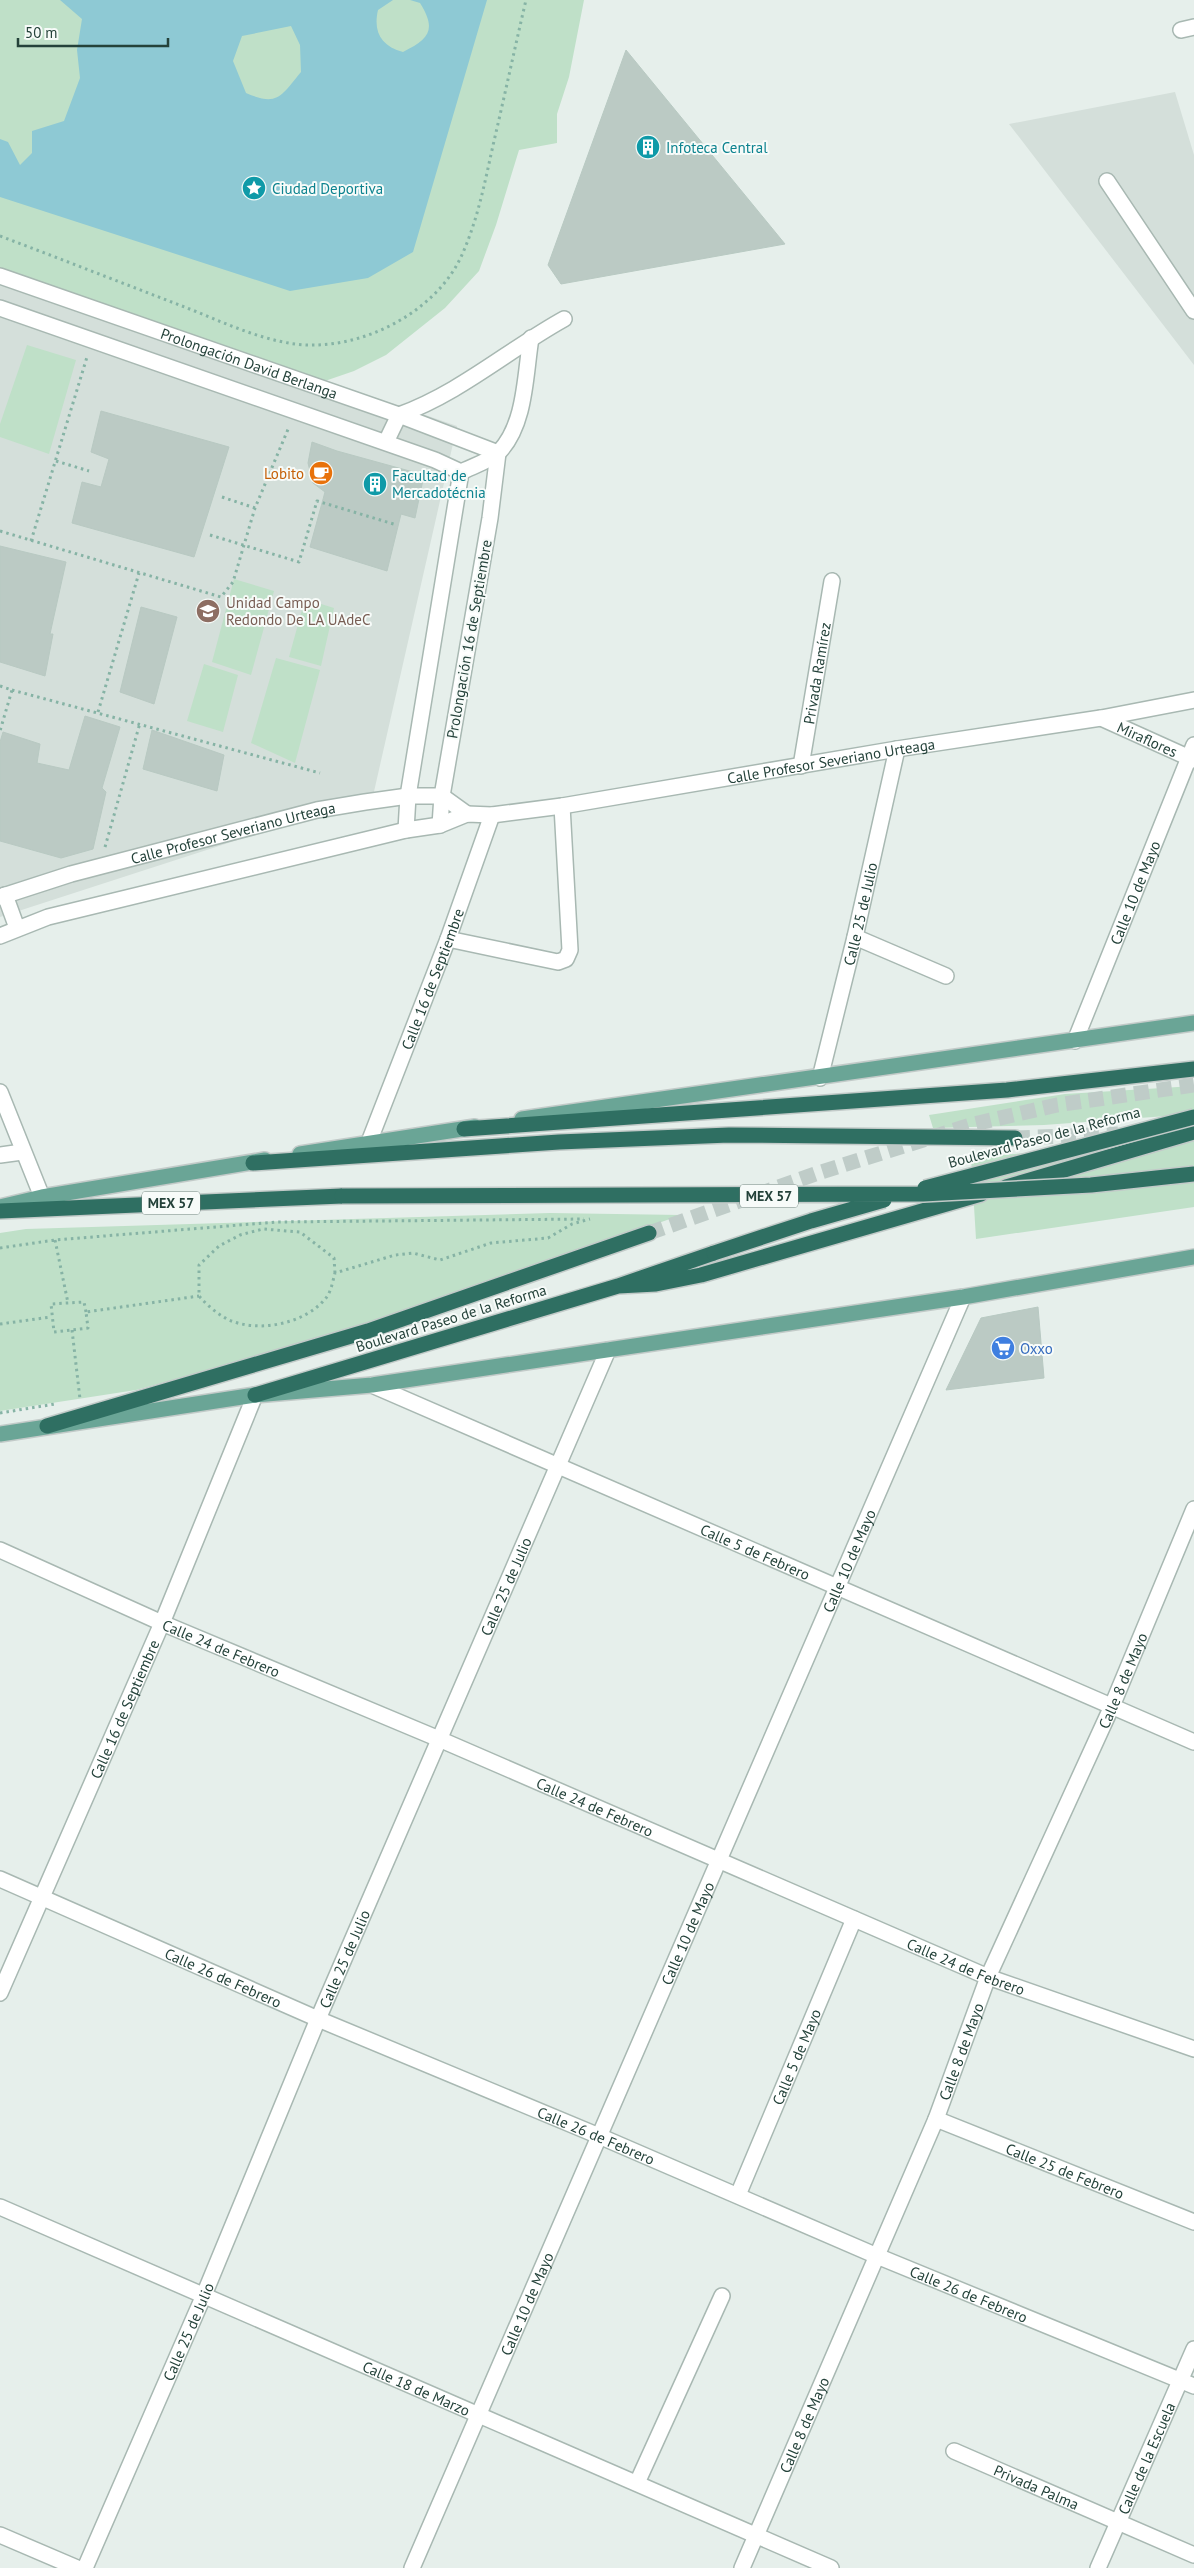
<svg xmlns="http://www.w3.org/2000/svg" width="1194" height="2568" font-family="'PT Sans',sans-serif">
  <style>
    .built { fill: #d4dfda }
    .green { fill: #bfe0c8 }
    .water { fill: #8ec9d4; fill-rule: evenodd }
    .building { fill: #bbcac4; stroke: #b8c9c2 }
    .lines { fill: none; stroke-linecap: round; stroke-linejoin: round }
    .highway-tunnel { stroke: #bfccc8; stroke-width: 15; stroke-dasharray: 15 8; stroke-linecap: butt }
    .minor-casing { stroke: #a8b8b2; stroke-width: 18 }
    .major-casing { stroke: #c2cac8; stroke-width: 18 }
    .highway-casing { stroke: #c2cac8; stroke-width: 18 }
    .path { stroke: #86b3a5; stroke-width: 3; stroke-dasharray: 2.5 4; stroke-linecap: butt }
    .minor { stroke: #fff; stroke-width: 15 }
    .major { stroke: #6aa596; stroke-width: 15 }
    .highway { stroke: #2f6f62; stroke-width: 15 }
    .highway-bridge-casing { stroke: #c2cac8; stroke-width: 18; stroke-linecap: butt }
    .highway-bridge { stroke: #2f6f62; stroke-width: 15 }
    .labels { text-anchor: middle; dominant-baseline: central; stroke-width: 4; stroke-linejoin: round; paint-order: stroke }
    .shield { fill: #f7fbf9; stroke: #637a73; stroke-width: 1 }
    .shield-label { font-size: 14px; font-weight: bold; fill: #24423a }
    .culture-label { font-size: 15px; fill: #0d838f; stroke: #f7fbf9; text-anchor: start }
    .street-label { font-size: 15px; fill: #24423a; stroke: #f7fbf9 }
    .food-label { font-size: 15px; fill: #c56008; stroke: #f7fbf9; text-anchor: end }
    .education-label { font-size: 15px; fill: #785e54; stroke: #f7fbf9; text-anchor: start }
    .shop-label { font-size: 15px; fill: #366cbe; stroke: #f7fbf9; text-anchor: start }
  </style>
  <rect width="100%" height="100%" fill="#e6efeb"/>
  <path class="built" d="M1175 92 1194 155V365L1009 124Z
    M0 268 457 426 373 796 0 917Z"/>
  <path class="green" d="M0 0H584L569 77 557 114V143L519 150 496 225 479 271 445 308 386 355 354 371 322 382 0 269Z
    M27 345 76 360 49 454 0 437V424Z
    M234 579 274 591 251 675 212 662Z
    M305 599 334 608 321 666 289 657Z
    M276 658 320 670 295 763 251 743Z
    M204 664 238 675 223 732 187 721Z
    M1194 1086V1114L1044 1125 933 1128 929 1115 1065 1094Z
    M1194 1141V1207L976 1239 971 1157Z
    M550 1213 681 1215 370 1326 136 1390 0 1411V1233L26 1229Z"/>
  <path class="water" d="M60 0H393L378 10C373 32 381 46 403 52 429 39 437 30 420 3L410 0H487L413 252 368 278 290 291 0 197V139L8 142 20 165 32 153V131L64 121 80 78 77 50 82 19ZM291 26 300 45 301 72C281 96 278 107 246 93L233 61 242 36Z"/>
  <path class="building" d="M626 50 785 244 561 284 548 265Z
    M101 411 229 447 194 557 72 523 82 482 101 487 109 459 91 452Z
    M312 442 337 451 424 475 415 518 401 514 387 571 310 547 325 492 313 483 308 463Z
    M0 546 66 562 50 634H53L45 676 0 662Z
    M141 607 177 617 154 704 120 692Z
    M85 716 120 727 102 788 106 792 93 849 61 858 0 841V742L3 732 40 744 37 763 69 770Z
    M152 730 224 755 217 791 143 769Z
    M1038 1307 1044 1378 946 1390 981 1318Z"/>
  <g class="lines">
    <path class="highway-tunnel" d="M1015 1138 1118 1134
      M649 1233 821 1172 974 1124 1057 1105 1194 1085"/>
    <g class="minor-casing">
      <g id="minor">
        <path d="M1181 30 1194 27"/>
        <path d="M1107 181 1194 311"/>
        <path id="s1" d="M0 276 399 415 498 453 490 518 442 796 440 825"/>
        <path d="M0 308 435 460 461 472"/>
        <path d="M386 442 399 415C460 393 508 350 564 319"/>
        <path d="M461 472C473 466 490 461 499 452 526 424 525 374 531 338"/>
        <path id="s2" d="M1101 718 1194 760"/>
        <path id="s3" d="M801 766 832 581"/>
        <path d="M406 830 408 796 461 472"/>
        <path d="M5 895 17 928"/>
        <path id="s4" d="M0 897 71 874 317 810 365 802 408 796H442L467 814"/>
        <path id="s5" d="M0 936 48 917 406 830 440 825 467 814 492 815 562 806 897 749 1101 718 1194 700"/>
        <path d="M855 937 946 976"/>
        <path d="M448 939 558 962 566 959 570 950 562 806"/>
        <path id="s6" d="M1075 1041 1194 745"/>
        <path id="s7" d="M820 1078 855 937 897 749"/>
        <path d="M0 1092 42 1197"/>
        <path id="s8" d="M369 1142 448 939 492 815"/>
        <path d="M0 1155 22 1152"/>
        <path id="s9" d="M372 1385 1194 1742"/>
        <path id="s10" d="M0 1550 162 1623 439 1739 988 1977 1194 2049"/>
        <path id="s11" d="M0 1879 318 2019 599 2136 877 2256 1194 2386"/>
        <path id="s12" d="M0 1993 162 1623 255 1395"/>
        <path id="s13" d="M936 2119 1194 2222"/>
        <path id="s14" d="M738 2195 854 1919"/>
        <path id="s15" d="M0 2207 831 2568"/>
        <path id="s16" d="M954 2451 1194 2555"/>
        <path d="M637 2483 722 2296"/>
        <path d="M0 2535 77 2568"/>
        <path id="s17" d="M85 2568 204 2295 318 2019 608 1350"/>
        <path id="s18" d="M412 2568 963 1297"/>
        <path id="s19" d="M742 2568 936 2119 988 1977 1112 1706 1194 1509"/>
        <path id="s20" d="M1098 2568 1194 2349"/>
      </g>
    </g>
    <g class="major-casing">
      <path id="major" d="M522 1119 1194 1023
        M300 1154 475 1127
        M0 1207 42 1197 265 1160
        M0 1434 255 1395 372 1385 963 1297 1194 1257"/>
    </g>
    <g class="highway-casing">
      <path id="highway" d="M464 1129 1007 1090 1194 1069
        M253 1163 559 1142 729 1135 1015 1138
        M1006 1187 1194 1132
        M0 1211 342 1196
        M618 1286 656 1284 701 1275 981 1194
        M255 1395 618 1286 714 1253
        M47 1426 368 1331 649 1233"/>
    </g>
    <path class="path" d="M0 236C61 259 122 283 182 306 221 321 271 346 313 345 370 345 436 310 461 257 478 220 485 181 494 141 505 94 515 47 526 0
      M56 461 89 471
      M222 497 255 508
      M0 531 221 597 233 582 255 508 289 427
      M210 535 299 562 317 501 397 525
      M31 541 87 357
      M0 686 12 690 0 731
      M12 690 320 773
      M98 712 139 573
      M105 847 140 723
      M55 1240 68 1303
      M0 1248 55 1240 277 1222 584 1219
      M335 1273 334 1258 300 1232 263 1229 240 1235 219 1246 199 1265V1296C207 1305 217 1314 229 1320 259 1333 305 1324 326 1298 331 1292 333 1280 335 1273L395 1255 413 1253 440 1260 491 1243 548 1238 572 1224 590 1219
      M86 1312 84 1302 51 1304 54 1332 88 1328 86 1312 199 1296
      M0 1324 51 1317
      M72 1330 80 1399
      M0 1413 55 1404"/>
    <use href="#minor" class="minor"/>
    <use href="#major" class="major"/>
    <use href="#highway" class="highway"/>
    <g class="highway-bridge-casing">
      <path id="highway-bridge" d="M925 1188 1194 1117
        M342 1196 923 1194 1091 1185 1194 1174
        M714 1253 811 1221 884 1200"/>
    </g>
    <use href="#highway-bridge" class="highway-bridge"/>
  </g>
  <defs>
    <g id="building-disc" transform="scale(1.25)"><circle r="9.5" fill="#0f9aa8" stroke="#f7fbf9"/><path d="M-4-6H4V6H1V3H-1V6H-4ZM-2.5-4.3h1.7v1.8h-1.7ZM.8-4.3h1.7v1.8H.8ZM-2.5-1h1.7V.8h-1.7ZM.8-1h1.7V.8H.8Z" fill="#fff"/></g>
    <g id="sight-disc" transform="scale(1.25)"><circle r="9.5" fill="#0f9aa8" stroke="#f7fbf9"/><path d="M0-6L1.8-2.2L6-1.7L2.9 1.2L3.7 5.4L0 3.3L-3.7 5.4L-2.9 1.2L-6-1.7L-1.8-2.2Z" fill="#fff"/></g>
    <g id="cafe-disc" transform="scale(1.25)"><circle r="9.5" fill="#e8710a" stroke="#f7fbf9"/><path d="M-5.5-4.5H6V0H3Q3 3.5 0 3.5H-2.5Q-5.5 3.5-5.5 0ZM3-3.2v2h1.7v-2ZM-6 4.5H4V6H-6Z" fill="#fff"/></g>
    <g id="university-disc" transform="scale(1.25)"><circle r="9.5" fill="#8d6e63" stroke="#f7fbf9"/><path d="M0-5L7-2L0 1L-7-2ZM-4 1L0 2.5L4 1V4Q0 6-4 4Z" fill="#fff"/></g>
    <g id="supermarket-disc" transform="scale(1.25)"><circle r="9.5" fill="#3f7fe0" stroke="#f7fbf9"/><path d="M-6-5.5h2.5l.6 2H6L4.5 2H-2.5L-4.4-4H-6ZM-1.5 3.2a1.3 1.3 0 1 0 .1 0ZM3 3.2a1.3 1.3 0 1 0 .1 0Z" fill="#fff"/></g>
  </defs>
  <g fill-rule="evenodd">
    <use href="#building-disc" x="648" y="147"/>
    <use href="#sight-disc" x="254" y="188"/>
    <use href="#cafe-disc" x="321" y="473"/>
    <use href="#building-disc" x="375" y="484"/>
    <use href="#university-disc" x="208" y="611"/>
    <use href="#supermarket-disc" x="1003" y="1348"/>
  </g>
  <g class="labels">
    <g class="shield">
      <rect x="740" y="1184.5" width="58" height="23" rx="4"/>
      <rect x="142" y="1191.5" width="58" height="23" rx="4"/>
    </g>
    <g class="shield-label">
      <text x="769" y="1196">MEX 57</text>
      <text x="171" y="1203">MEX 57</text>
    </g>
    <g class="culture-label">
      <text x="666" y="147">Infoteca Central</text>
      <text x="272" y="188">Ciudad Deportiva</text>
      <text x="392" y="475">Facultad de<tspan x="392" dy="17">Mercadotécnia</tspan></text>
    </g>
    <g class="street-label">
      <text stroke="none"><textPath href="#s1" startOffset="264">Prolongación David Berlanga</textPath></text>
      <text transform="translate(469 639) rotate(-80)">Prolongación 16 de Septiembre</text>
      <text stroke="none"><textPath href="#s3" startOffset="94">Privada Ramírez</textPath></text>
      <text stroke="none"><textPath href="#s2" startOffset="51">Miraflores</textPath></text>
      <text stroke="none"><textPath href="#s5" startOffset="852">Calle Profesor Severiano Urteaga</textPath></text>
      <text stroke="none"><textPath href="#s4" startOffset="242">Calle Profesor Severiano Urteaga</textPath></text>
      <text stroke="none"><textPath href="#s6" startOffset="160">Calle 10 de Mayo</textPath></text>
      <text stroke="none"><textPath href="#s7" startOffset="169">Calle 25 de Julio</textPath></text>
      <text stroke="none"><textPath href="#s8" startOffset="175">Calle 16 de Septiembre</textPath></text>
      <text transform="translate(1044 1137) rotate(-15)">Boulevard Paseo de la Reforma</text>
      <text transform="translate(451 1318) rotate(-17)">Boulevard Paseo de la Reforma</text>
      <text stroke="none"><textPath href="#s9" startOffset="418">Calle 5 de Febrero</textPath></text>
      <text stroke="none"><textPath href="#s18" startOffset="1098">Calle 10 de Mayo</textPath></text>
      <text stroke="none"><textPath href="#s17" startOffset="1068">Calle 25 de Julio</textPath></text>
      <text stroke="none"><textPath href="#s10" startOffset="242">Calle 24 de Febrero</textPath></text>
      <text stroke="none"><textPath href="#s19" startOffset="966">Calle 8 de Mayo</textPath></text>
      <text stroke="none"><textPath href="#s12" startOffset="310">Calle 16 de Septiembre</textPath></text>
      <text stroke="none"><textPath href="#s10" startOffset="648">Calle 24 de Febrero</textPath></text>
      <text stroke="none"><textPath href="#s18" startOffset="692">Calle 10 de Mayo</textPath></text>
      <text stroke="none"><textPath href="#s17" startOffset="662">Calle 25 de Julio</textPath></text>
      <text stroke="none"><textPath href="#s10" startOffset="1052">Calle 24 de Febrero</textPath></text>
      <text stroke="none"><textPath href="#s11" startOffset="244">Calle 26 de Febrero</textPath></text>
      <text stroke="none"><textPath href="#s19" startOffset="561">Calle 8 de Mayo</textPath></text>
      <text stroke="none"><textPath href="#s14" startOffset="150">Calle 5 de Mayo</textPath></text>
      <text stroke="none"><textPath href="#s11" startOffset="649">Calle 26 de Febrero</textPath></text>
      <text stroke="none"><textPath href="#s13" startOffset="139">Calle 25 de Febrero</textPath></text>
      <text stroke="none"><textPath href="#s11" startOffset="1054">Calle 26 de Febrero</textPath></text>
      <text stroke="none"><textPath href="#s18" startOffset="288">Calle 10 de Mayo</textPath></text>
      <text stroke="none"><textPath href="#s17" startOffset="258">Calle 25 de Julio</textPath></text>
      <text stroke="none"><textPath href="#s15" startOffset="454">Calle 18 de Marzo</textPath></text>
      <text stroke="none"><textPath href="#s19" startOffset="156">Calle 8 de Mayo</textPath></text>
      <text stroke="none"><textPath href="#s20" startOffset="120">Calle de la Escuela</textPath></text>
      <text stroke="none"><textPath href="#s16" startOffset="90">Privada Palma</textPath></text>
    </g>
    <g class="food-label">
      <text x="304" y="473">Lobito</text>
    </g>
    <g class="education-label">
      <text x="226" y="602">Unidad Campo<tspan x="226" dy="17">Redondo De LA UAdeC</tspan></text>
    </g>
    <g class="shop-label">
      <text x="1020" y="1348">Oxxo</text>
    </g>
  </g>
  <path d="M18 38v8h150v-8" fill="none" stroke="#24423a" stroke-width="2.5"/>
  <text x="25" y="38" font-size="15" fill="#24423a" stroke="#f7fbf9" stroke-width="4" paint-order="stroke">50 m</text>
</svg>
